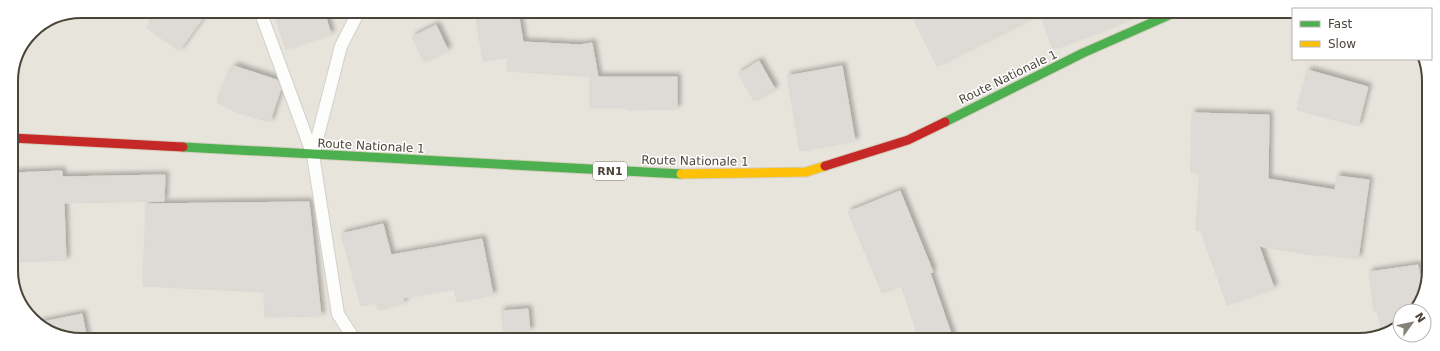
<svg xmlns="http://www.w3.org/2000/svg" width="1440" height="351" font-family="'DejaVu Sans',sans-serif">
  <style>
    .residential { fill: #e7e4dc }
    .building { fill: #dedbd6; stroke: #dcd9d4; filter: url(#shadow) }
    .lines { fill: none; stroke-linecap: round; stroke-linejoin: round }
    .lane-casing { stroke: #d2d0cb; stroke-width: 14 }
    .fast-casing { stroke: #d6cebb; stroke-width: 11 }
    .slow-casing { stroke: #d6cebb; stroke-width: 11 }
    .jam-casing { stroke: #d6cebb; stroke-width: 11 }
    .lane { stroke: #fdfdfc; stroke-width: 12 }
    .fast { stroke: #4caf50; stroke-width: 9 }
    .slow { stroke: #ffc107; stroke-width: 9 }
    .jam { stroke: #c62828; stroke-width: 9 }
    .labels { text-anchor: middle; dominant-baseline: central; stroke-width: 3; stroke-linejoin: round; paint-order: stroke }
    .shield { fill: #fff; stroke: #817c74; stroke-width: 1 }
    .shield-label { font-size: 11px; font-weight: bold; fill: #4b4439 }
    .street-label { font-size: 12px; fill: #4b4439; stroke: #fff }
    .rim { fill: none; stroke: #4b4439; stroke-width: 2 }
  </style>
  <defs>
    <filter id="shadow"><feDropShadow dx="3.5" dy="-3.5" stdDeviation="2" flood-color="#0004"/></filter>
  </defs>
  <rect width="100%" height="100%" fill="#f4f2ee"/>
  <path class="residential" d="M81 11 1293 12V59H1423L1428 67V284L1412 311H1400V325L1363 340 67 339 32 320 12 284 11 77 32 31 54 16Z"/>
  <path class="building" d="M159 11H208L179 51 147 28Z
    M305 11H324L331 34 286 49 276 21Z
    M518 11 523 42 580 45 592 43 598 77 507 71 508 57 483 61 476 18Z
    M910 12H1145L1100 32 1053 49 1040 14 937 66Z
    M436 25 448 50 424 62 412 37Z
    M759 61 775 89 754 101 738 74Z
    M234 66 277 80 281 88 270 122 239 113 217 103 228 75Z
    M842 66 855 141 800 151 787 76Z
    M1308 70 1368 87 1358 126 1297 110Z
    M590 77H677V109L627 110V108H590Z
    M1192 113 1269 115 1268 179 1335 190 1337 176 1369 180 1358 259 1318 254V256L1259 246 1274 288 1227 305 1201 231 1196 230 1200 173H1191Z
    M62 171V177L165 175 164 201 64 203 66 260 14 262 12 173Z
    M900 191 933 272 930 273 953 339H919L901 285 882 293 848 212Z
    M309 202 321 316 265 317 264 292 143 286 146 204Z
    M383 224 391 255 482 239 493 295 457 302 454 289 403 298 404 303 378 310 376 302 361 306 341 234Z
    M1418 265 1423 292 1412 311H1400V325L1382 332 1377 311H1374L1369 272Z
    M528 309 530 331 504 333 501 311Z
    M82 314 87 339H67L38 323Z"/>
  <g class="lines">
    <g class="lane-casing">
      <path id="lane" d="M260 11 313 155 338 314 354 339
        M313 155 341 46 359 11"/>
    </g>
    <g class="fast-casing">
      <path id="fast" d="M945 122 1083 53 1176 12
        M183 147 681 174"/>
    </g>
    <g class="slow-casing">
      <path id="slow" d="M681 174 806 172 825 166"/>
    </g>
    <g class="jam-casing">
      <path id="jam" d="M12 138 183 147
        M825 166 908 140 945 122"/>
    </g>
    <use href="#lane" class="lane"/>
    <use href="#fast" class="fast"/>
    <use href="#slow" class="slow"/>
    <use href="#jam" class="jam"/>
  </g>
  <g class="labels">
    <rect class="shield" x="593" y="162" width="34" height="18" rx="3"/>
    <g class="shield-label">
      <text x="610" y="171">RN1</text>
    </g>
    <g class="street-label">
      <text transform="translate(1008 77) rotate(-26)">Route Nationale 1</text>
      <text transform="translate(371 146) rotate(3)">Route Nationale 1</text>
      <text transform="translate(695 161) rotate(1)">Route Nationale 1</text>
    </g>
  </g>
  <path d="M0 0H1440V351H0ZM81 18H1359A63 63 0 0 1 1422 81V270A63 63 0 0 1 1359 333H81A63 63 0 0 1 18 270V81A63 63 0 0 1 81 18Z" fill="#fff" fill-rule="evenodd"/>
  <path class="rim" d="M81 18H1359A63 63 0 0 1 1422 81V270A63 63 0 0 1 1359 333H81A63 63 0 0 1 18 270V81A63 63 0 0 1 81 18Z"/>
  <rect x="1292" y="8" width="140" height="52" fill="#ffffff" stroke="#b7b4b0"/>
  <rect x="1300" y="21" width="20" height="6" fill="#4caf50" stroke="#b7b4b0"/>
  <text x="1328" y="28" font-size="12" fill="#4b4439">Fast</text>
  <rect x="1300" y="41" width="20" height="6" fill="#ffc107" stroke="#b7b4b0"/>
  <text x="1328" y="48" font-size="12" fill="#4b4439">Slow</text>
  <g transform="translate(1412 323) rotate(57)"><circle r="19" fill="#ffffff" stroke="#b7b4b0"/>
  <path d="M0-3L7 15L0 10L-7 15Z" fill="#868178"/>
  <text y="-6" font-size="11" font-weight="bold" text-anchor="middle" fill="#4b4439">N</text>
  </g>
</svg>
